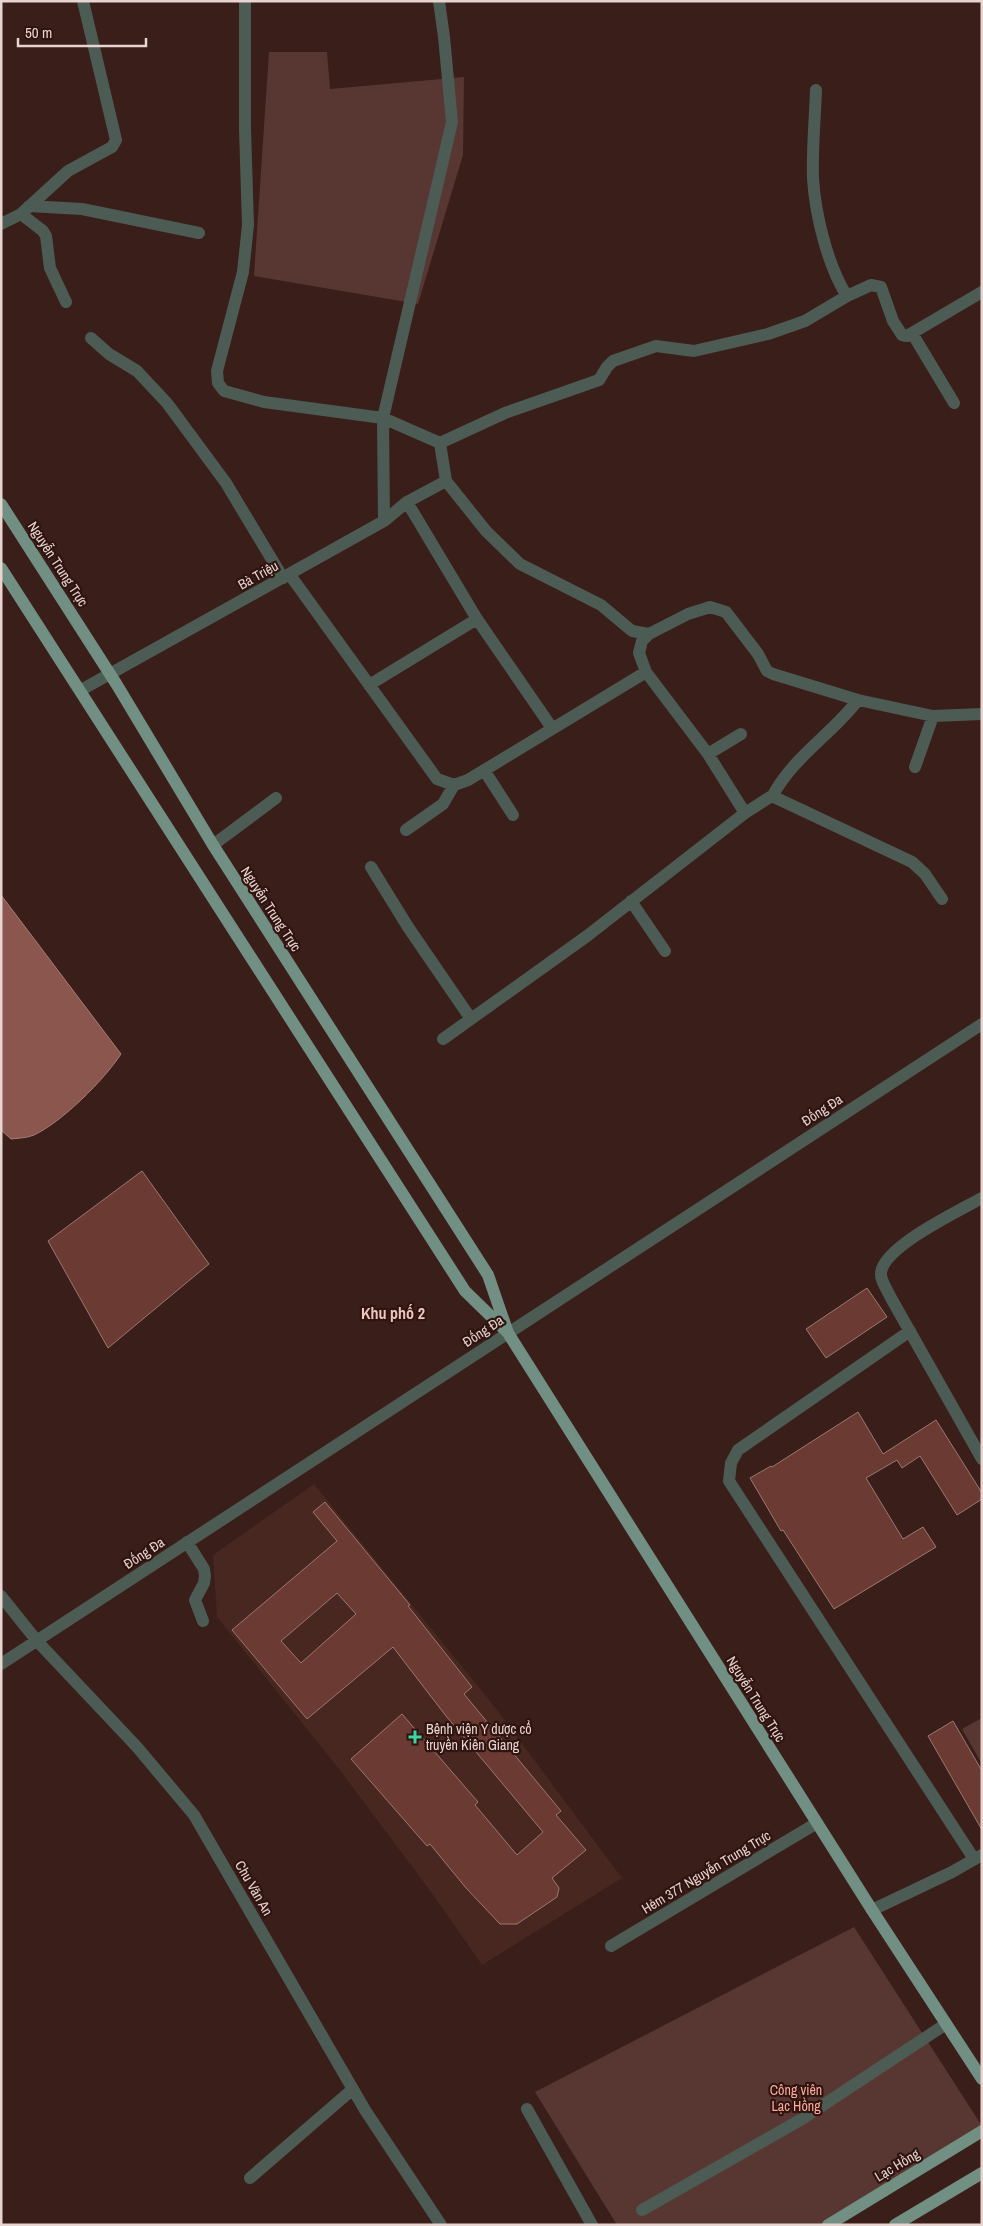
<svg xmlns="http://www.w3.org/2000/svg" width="983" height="2226" font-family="'Archivo Narrow',sans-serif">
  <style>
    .built { fill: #492721 }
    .green { fill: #583732 }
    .water { fill: #8a564d; stroke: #a67c75 }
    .building { fill: #6b3a32; stroke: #9b7872; fill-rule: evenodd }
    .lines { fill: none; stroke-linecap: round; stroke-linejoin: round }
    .minor { stroke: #4d5b55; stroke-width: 12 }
    .major { stroke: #718f82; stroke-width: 12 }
    .poi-dot { fill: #3dd4a3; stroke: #2f1410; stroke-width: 2 }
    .labels { text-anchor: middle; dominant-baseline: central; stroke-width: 4.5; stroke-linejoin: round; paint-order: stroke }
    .street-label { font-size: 14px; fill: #e8d4d1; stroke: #2f1410 }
    .poi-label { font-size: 14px; fill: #e8d4d1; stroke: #2f1410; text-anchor: start }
    .park-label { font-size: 14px; fill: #feab9d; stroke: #2f1410 }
    .quarter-label { font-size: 16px; font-weight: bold; fill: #edc6bf; stroke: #2f1410 }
  </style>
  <rect width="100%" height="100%" fill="#3a1e19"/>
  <path class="built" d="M314 1484 494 1706 622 1878 482 1965 431 1892 339 1769 217 1617 213 1555Z"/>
  <path class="green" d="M269 52H327L330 89 464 77 463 155 418 304 254 276Z
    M982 1718V1764L962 1729Z
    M854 1927 982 2126 828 2225H617L535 2092Z"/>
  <path class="water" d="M1 895 121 1054C104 1080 62 1122 34 1135 27 1138 19 1138 11 1139L1 1130Z"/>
  <path class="building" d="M142 1171 209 1264 108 1348 48 1241Z
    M867 1288 887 1317 826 1358 806 1329Z
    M858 1412 883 1454 936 1420 982 1493V1499L957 1515 920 1456 902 1468 897 1460 866 1478 903 1539 923 1527 936 1547 834 1609 783 1530 781 1531 750 1478 771 1466 772 1467Z
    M325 1502 410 1605 408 1606 472 1687 464 1694 561 1811 556 1815 586 1850 552 1878 559 1888 557 1897 517 1924H500L466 1888 430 1844 427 1846 351 1759 402 1714 478 1802 475 1805 517 1855 543 1832 446 1716 393 1647 307 1719 232 1630 337 1541 313 1512ZM337 1593 356 1614 301 1663 281 1641Z
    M953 1721 982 1771V1830L928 1736Z"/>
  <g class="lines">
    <path class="minor" d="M245 1V129L248 225 243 272 217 371 218 383 224 391 264 402 383 418 440 443 446 481 486 531 520 564 601 605 632 631 649 634 688 614 710 607 726 612 758 654 767 671 773 674 858 700 933 716 982 714
      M816 90C815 119 812 149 813 178 815 214 828 267 847 296
      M29 206 82 209 199 233
      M21 214 43 231 46 236 50 268 66 302
      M1 224 21 214 68 171 112 147 116 140 83 1
      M912 333 954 403
      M91 338 109 354 137 371 167 403 226 483 283 578
      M440 443 505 413 599 380 607 367 613 361 656 346 694 351 768 334 805 321 847 296 871 285 881 287 893 321 902 335 907 336 982 292
      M407 502 477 619 552 728
      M384 521 383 418 452 122 444 37 439 1
      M290 575 437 779 454 785 468 780 646 672
      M649 634 642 641 639 653 646 672 708 754 745 813
      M369 685 477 619
      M81 690 384 521 407 502 446 481
      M708 754 741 734
      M915 767 933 716
      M484 770 513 815
      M772 797C792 758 832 734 858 700
      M406 830 443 804 454 785
      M213 845 276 798
      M371 867 408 927 471 1019
      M631 901 665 951
      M443 1039 587 936 745 813 770 797H774L912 862 925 874 942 899
      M982 1198C960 1210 883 1247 881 1273 880 1280 888 1291 891 1298L982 1459
      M910 1331 738 1450 731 1463 729 1481 974 1859
      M187 1542 204 1569 205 1576 204 1583 195 1600 203 1621
      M1 1596 37 1641 137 1747 194 1815 365 2110 441 2225
      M1 1664 982 1024
      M872 1910 952 1872 982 1855
      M611 1946 817 1823
      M527 2109 592 2225
      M250 2178 353 2089
      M642 2210 802 2119 946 2024"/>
    <path class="major" d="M1 504 117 685 213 845 488 1275 508 1333 872 1910 982 2079
      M1 568 465 1291 506 1331
      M828 2225 982 2131
      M895 2225 982 2173"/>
  </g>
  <path class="poi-dot" d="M412.5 1729.5h5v5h5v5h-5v5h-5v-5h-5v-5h5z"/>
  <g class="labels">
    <g class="street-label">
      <text transform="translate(58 564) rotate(57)">Nguyễn Trung Trực</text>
      <text transform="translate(258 575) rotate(-29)">Bà Triệu</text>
      <text transform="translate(271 909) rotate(57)">Nguyễn Trung Trực</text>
      <text transform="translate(822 1110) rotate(-33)">Đống Đa</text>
      <text transform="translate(483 1331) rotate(-33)">Đống Đa</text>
      <text transform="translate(144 1553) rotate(-33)">Đống Đa</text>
      <text transform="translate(756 1699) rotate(58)">Nguyễn Trung Trực</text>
      <text transform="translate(706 1872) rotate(-31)">Hẻm 377 Nguyễn Trung Trực</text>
      <text transform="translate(254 1888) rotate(60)">Chu Văn An</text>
      <text transform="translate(897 2165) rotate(-31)">Lạc Hồng</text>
    </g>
    <g class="poi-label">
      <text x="426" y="1729">Bệnh viện Y dược cổ<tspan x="426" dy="16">truyền Kiên Giang</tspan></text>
    </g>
    <g class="park-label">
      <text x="796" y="2090">Công viên<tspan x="796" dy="16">Lạc Hồng</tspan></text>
    </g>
    <g class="quarter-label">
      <text x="393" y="1313">Khu phố 2</text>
    </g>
  </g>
  <rect width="983" height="2226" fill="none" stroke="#e8d4d1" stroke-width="5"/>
  <path d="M18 38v8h128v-8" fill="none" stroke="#e8d4d1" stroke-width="2.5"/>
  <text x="25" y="38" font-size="15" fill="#e8d4d1" stroke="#2f1410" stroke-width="4" paint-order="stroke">50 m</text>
</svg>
